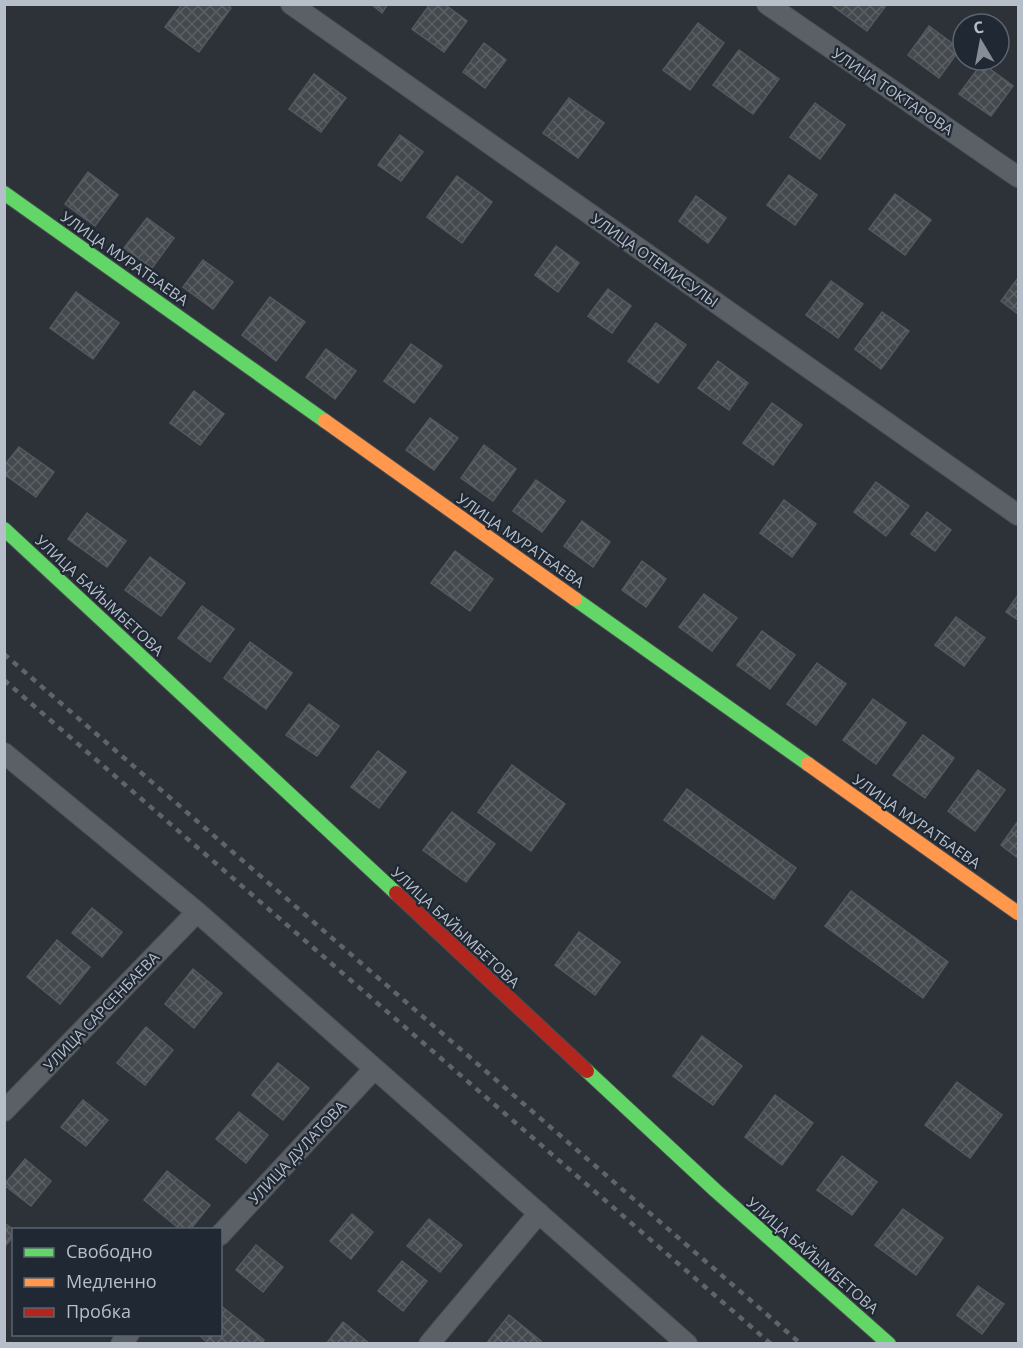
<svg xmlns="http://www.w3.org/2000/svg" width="1023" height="1348" font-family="'Open Sans',sans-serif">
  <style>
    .building { fill: url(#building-cross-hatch); stroke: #54595f; stroke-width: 1.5 }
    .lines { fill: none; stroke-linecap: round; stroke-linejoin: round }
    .street-casing { stroke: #4a4e53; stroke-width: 22 }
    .fast-casing { stroke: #4a4e53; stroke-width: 16 }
    .slow-casing { stroke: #4a4e53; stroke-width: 16 }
    .jam-casing { stroke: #4a4e53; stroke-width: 16 }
    .street { stroke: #5b6067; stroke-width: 20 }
    .fast { stroke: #63d668; stroke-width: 14 }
    .slow { stroke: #ff974d; stroke-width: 14 }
    .jam { stroke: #b3261e; stroke-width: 14 }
    .rail { stroke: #60646a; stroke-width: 4.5; stroke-dasharray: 6 6; stroke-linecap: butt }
    .labels { text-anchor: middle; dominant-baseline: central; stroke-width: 4.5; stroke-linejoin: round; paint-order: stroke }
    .street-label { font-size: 15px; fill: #b6bec9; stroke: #1f2833 }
  </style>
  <defs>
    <pattern id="building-cross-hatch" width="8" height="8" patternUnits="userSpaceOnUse" patternTransform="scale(1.5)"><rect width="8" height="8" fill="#44494e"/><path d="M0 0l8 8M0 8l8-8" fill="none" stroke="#5d6166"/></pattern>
  </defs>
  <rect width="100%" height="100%" fill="#2c3238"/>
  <path class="building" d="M182 4H227L231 8 199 52 165 27Z
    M371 4H388L382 13Z
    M430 4H444L467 21 444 52 412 29Z
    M830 4H887L867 31Z
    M698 23 724 43 690 90 663 70Z
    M929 26 960 49 939 78 908 55Z
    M484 43 506 60 485 88 463 72Z
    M739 50 779 79 753 114 713 85Z
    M982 63 1013 86 991 116 959 94Z
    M314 74 346 98 321 132 289 109Z
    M569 98 604 123 578 158 543 133Z
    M815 103 845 125 820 159 790 137Z
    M400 135 423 152 401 181 378 165Z
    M88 172 118 195 95 226 65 204Z
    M789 175 817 195 795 225 767 205Z
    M457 176 492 202 462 243 427 217Z
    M895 194 931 220 905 255 869 229Z
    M696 196 726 218 708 243 679 221Z
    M147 218 174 238 152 268 124 248Z
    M556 246 579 263 558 292 535 275Z
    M203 260 233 282 213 309 183 287Z
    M1018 278V314L1001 301Z
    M831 281 863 304 838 338 806 315Z
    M608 289 631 306 612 333 588 316Z
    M76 292 119 323 93 359 50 328Z
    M270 297 305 322 276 361 242 335Z
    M882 312 909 331 881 369 855 349Z
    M656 323 686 345 658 383 628 361Z
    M411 344 442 366 414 403 384 381Z
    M326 349 356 371 335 399 306 377Z
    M718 361 748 383 729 410 698 388Z
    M194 391 224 414 200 445 170 423Z
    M772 403 802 425 773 465 743 443Z
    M430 418 458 438 434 470 406 450Z
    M484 445 516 469 493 501 461 478Z
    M19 447 54 472 36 497 4 474V466Z
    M536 480 565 501 542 532 513 511Z
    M876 482 909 506 886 536 854 512Z
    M784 500 816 524 792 557 760 533Z
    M927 512 951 530 935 551 911 534Z
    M87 513 126 541 107 567 68 539Z
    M582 521 610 542 593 567 564 546Z
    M455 551 493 579 470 611 431 583Z
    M150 557 185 583 161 616 125 590Z
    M642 561 666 579 646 607 622 590Z
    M704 594 737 618 712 651 679 627Z
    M1018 595V620L1006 612Z
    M202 606 234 629 210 662 178 638Z
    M956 617 985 638 964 666 935 645Z
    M762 631 795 655 770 689 737 665Z
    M250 642 292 673 266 709 224 678Z
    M817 663 846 684 816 725 787 704Z
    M873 699 906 723 876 764 843 740Z
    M309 704 339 726 317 756 286 735Z
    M923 735 954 758 925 798 893 775Z
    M378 751 406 772 379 808 351 787Z
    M512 765 565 804 531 851 478 812Z
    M978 770 1005 790 975 831 948 811Z
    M687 789 796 868 774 899 664 820Z
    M452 812 495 844 466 882 423 850Z
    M1018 821V858L1001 845Z
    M851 891 948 962 923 998 825 926Z
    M92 908 122 932 102 957 72 933Z
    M579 932 620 962 595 995 555 965Z
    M57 940 90 967 60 1004 27 977Z
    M193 969 222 993 194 1028 165 1004Z
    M146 1027 173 1050 145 1085 117 1063Z
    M702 1036 742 1066 713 1105 673 1076Z
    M278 1063 309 1088 283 1120 252 1095Z
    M957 1082 1002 1115 970 1158 925 1125Z
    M775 1095 813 1123 782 1165 745 1137Z
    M83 1100 108 1120 86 1146 61 1127Z
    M239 1112 268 1135 246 1163 216 1139Z
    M842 1156 877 1182 852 1215 817 1190Z
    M25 1159 51 1181 31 1206 4 1185Z
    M167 1171 210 1205 190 1230H181L144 1200Z
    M903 1209 943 1238 916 1275 875 1245Z
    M352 1214 373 1232 351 1259 330 1241Z
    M429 1219 462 1245 440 1272 407 1246Z
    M4 1223 14 1230V1236L4 1247Z
    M256 1245 283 1267 263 1292 236 1270Z
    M402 1261 427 1281 403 1311 378 1291Z
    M978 1286 1004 1304 982 1334 957 1315Z
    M220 1305 264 1340 262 1344H209L198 1334H220Z
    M509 1315 541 1341 539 1344H486Z
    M343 1322 370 1344H326Z"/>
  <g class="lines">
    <g class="street-casing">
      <path id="street" d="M291 4 1018 515
        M767 4 1018 177
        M4 753 197 912 687 1344
        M4 1111 197 912
        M220 1235 374 1069
        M121 1344 129 1334
        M429 1344 539 1213"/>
    </g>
    <g class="fast-casing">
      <path id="fast" d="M4 193 325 421
        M4 529 396 893
        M575 599 808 764
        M587 1071 716 1191 889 1344"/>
    </g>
    <g class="slow-casing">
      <path id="slow" d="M325 421 575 599
        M808 764 1018 913"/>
    </g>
    <g class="jam-casing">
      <path id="jam" d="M396 893 587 1071"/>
    </g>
    <use href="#street" class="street"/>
    <use href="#fast" class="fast"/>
    <use href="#slow" class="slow"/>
    <use href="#jam" class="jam"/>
    <path class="rail" d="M4 654 801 1344
      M4 680 771 1344"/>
  </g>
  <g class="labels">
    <g class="street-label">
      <text transform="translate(893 91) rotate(34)">УЛИЦА ТОКТАРОВА</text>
      <text transform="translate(125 258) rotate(35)">УЛИЦА МУРАТБАЕВА</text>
      <text transform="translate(655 260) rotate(35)">УЛИЦА ОТЕМИСУЛЫ</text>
      <text transform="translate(521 540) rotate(35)">УЛИЦА МУРАТБАЕВА</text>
      <text transform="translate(100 595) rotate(43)">УЛИЦА БАЙЫМБЕТОВА</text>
      <text transform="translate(917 821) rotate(35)">УЛИЦА МУРАТБАЕВА</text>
      <text transform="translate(456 927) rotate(43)">УЛИЦА БАЙЫМБЕТОВА</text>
      <text transform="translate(101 1011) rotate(-46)">УЛИЦА САРСЕНБАЕВА</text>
      <text transform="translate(297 1152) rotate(-47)">УЛИЦА ДУЛАТОВА</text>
      <text transform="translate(813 1255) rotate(41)">УЛИЦА БАЙЫМБЕТОВА</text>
    </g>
  </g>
  <rect width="1023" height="1348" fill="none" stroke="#b6bec9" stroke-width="12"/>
  <rect x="12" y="1228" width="210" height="108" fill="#1f2833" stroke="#5b646f" stroke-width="1.5"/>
  <rect x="24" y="1248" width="30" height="9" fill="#63d668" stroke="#5b646f" stroke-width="1.5"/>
  <text x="66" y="1258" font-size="18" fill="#b6bec9">Свободно</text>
  <rect x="24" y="1278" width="30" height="9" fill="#ff974d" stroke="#5b646f" stroke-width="1.5"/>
  <text x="66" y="1288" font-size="18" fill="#b6bec9">Медленно</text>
  <rect x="24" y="1308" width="30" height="9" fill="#b3261e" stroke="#5b646f" stroke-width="1.5"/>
  <text x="66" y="1318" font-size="18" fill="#b6bec9">Пробка</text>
  <g transform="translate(981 42) rotate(350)"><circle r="28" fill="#1f2833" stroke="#5b646f" stroke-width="1.5"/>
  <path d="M0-4.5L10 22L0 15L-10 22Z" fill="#868d96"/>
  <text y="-9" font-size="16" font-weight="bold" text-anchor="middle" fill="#b6bec9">С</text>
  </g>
</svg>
